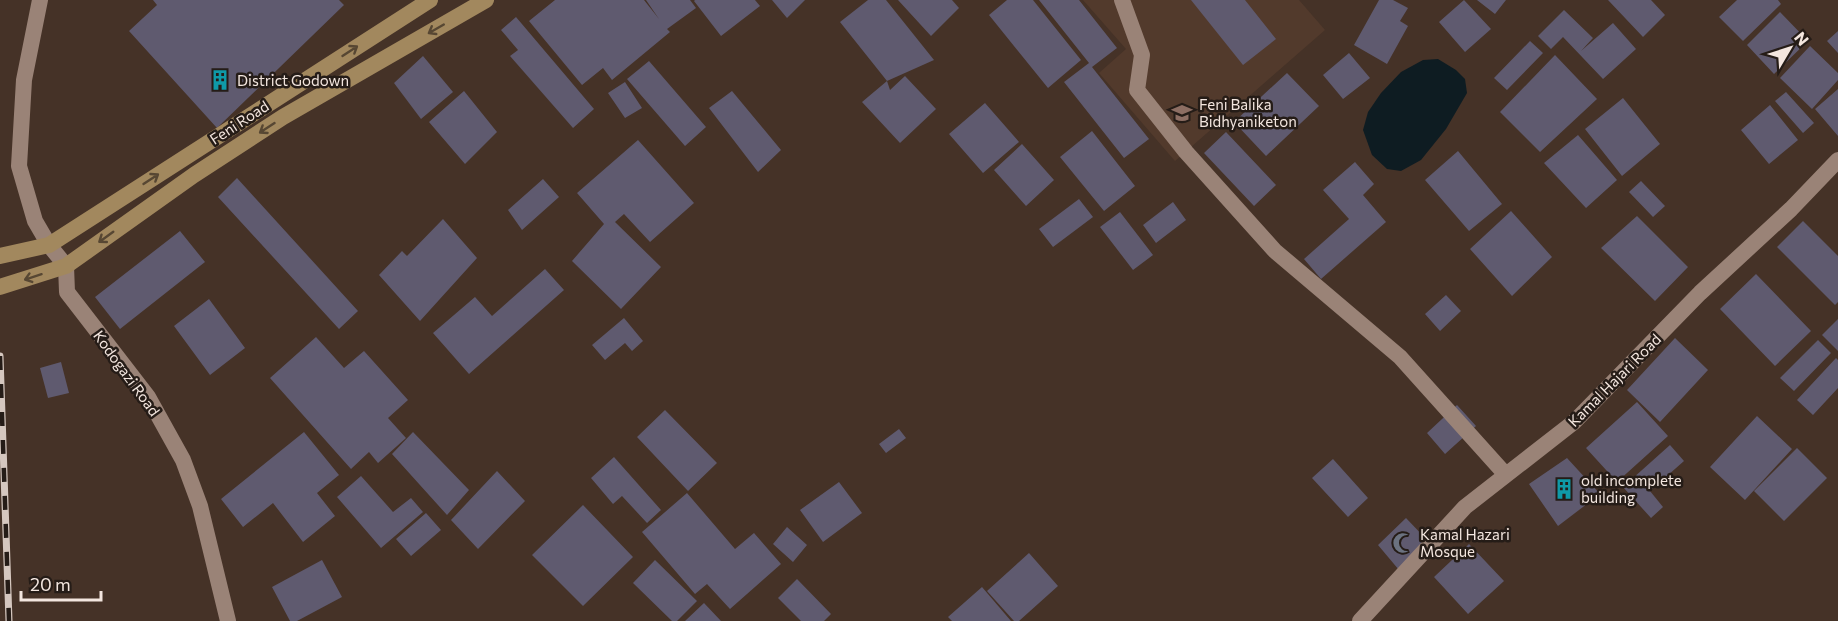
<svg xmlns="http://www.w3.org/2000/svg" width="1838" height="621" font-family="Commissioner,sans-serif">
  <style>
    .built { fill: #523a2c }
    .water { fill: #0e1c22 }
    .building { fill: #5f5a6f }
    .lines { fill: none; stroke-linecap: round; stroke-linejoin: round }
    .minor { stroke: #9a8377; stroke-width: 16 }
    .secondary { stroke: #a2885e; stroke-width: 16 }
    .rail-casing { stroke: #d5c7bf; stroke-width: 7 }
    .rail { stroke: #251c17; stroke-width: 4.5; stroke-dasharray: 14; stroke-linecap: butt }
    .oneway { stroke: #574733 }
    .labels { text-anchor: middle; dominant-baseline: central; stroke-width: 5; stroke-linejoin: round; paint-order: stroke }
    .poi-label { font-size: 15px; fill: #f3e6df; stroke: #251c17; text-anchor: start }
    .street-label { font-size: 15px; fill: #f3e6df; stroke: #251c17 }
  </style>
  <rect width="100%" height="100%" fill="#453227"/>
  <path class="built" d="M1083 0H1299L1325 30 1175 161 1099 73 1126 49Z"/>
  <path class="water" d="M1438 59 1456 70 1465 79 1467 93 1446 129 1421 160 1401 171 1387 169 1372 155 1363 130 1368 112 1381 93 1401 72 1423 60Z"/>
  <path class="building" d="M153 0H339L344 5 217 128 129 31 157 5Z
    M555 0H644L659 19 646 0H690L696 8 667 29 670 32 612 80 603 68 582 85 529 21Z
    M695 0H755L760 6 721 36 694 1Z
    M772 0H805L787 18Z
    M868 0H886L934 60 887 81 840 22Z
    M898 0H952L959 8 931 36Z
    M1007 0H1033L1081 60 1048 88 989 15Z
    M1039 0H1079L1117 48 1092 67 1149 139 1124 158 1064 82 1089 63Z
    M1191 0H1245L1276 39 1243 65Z
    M1379 0H1393L1408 8 1400 21 1408 26 1387 64 1354 45Z
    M1464 0 1491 29 1465 52 1439 22Z
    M1477 0H1506L1495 14Z
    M1608 0H1651L1665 15 1643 37Z
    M1737 0H1778L1781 4 1743 41 1719 17Z
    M1564 10 1593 38 1581 51 1613 23 1636 49 1603 79 1563 37 1551 49 1538 36Z
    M1780 12 1808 41 1774 74 1747 45Z
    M516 17 594 109 573 128 510 56 518 50 501 30Z
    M1838 31V53L1827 41Z
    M1530 41 1543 53 1507 90 1494 78Z
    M1810 46 1838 73V80L1812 109 1780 78Z
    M1349 53 1370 78 1343 99 1323 75Z
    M1555 55 1597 99 1540 152 1500 112Z
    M423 56 453 92 421 119 394 83Z
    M649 61 706 127 685 146 627 79Z
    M1287 73 1319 106 1266 156 1234 122Z
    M905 76 936 109 900 143 862 102 887 81 890 90Z
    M625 82 642 108 625 118 608 93Z
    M1838 89V136L1815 109Z
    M464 91 497 132 465 164 429 122Z
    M732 91 781 150 758 172 709 108Z
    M1786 92 1814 123 1803 133 1775 101Z
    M1623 98 1660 144 1622 176 1585 129Z
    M985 103 1019 142 983 173 949 134Z
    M1770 105 1798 140 1769 164 1741 130Z
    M1092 131 1135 186 1104 211 1060 157Z
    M1226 132 1276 185 1254 206 1204 153Z
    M1578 135 1617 180 1586 208 1544 163Z
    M638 140 694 203 650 242 624 214 615 222 661 267 621 309 572 261 604 224 577 193Z
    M1022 144 1054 180 1026 206 994 170Z
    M1458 151 1502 204 1469 231 1425 180Z
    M1355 162 1374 184 1363 195 1386 222 1321 279 1304 259 1349 219 1323 190Z
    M237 178 358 311 339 329 218 197Z
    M543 179 559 197 522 230 508 210Z
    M1641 181 1665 206 1653 217 1629 192Z
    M1079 199 1093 217 1053 247 1039 229Z
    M1173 202 1186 220 1156 243 1143 225Z
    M1511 211 1552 257 1512 296 1470 249Z
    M1120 212 1153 255 1133 270 1100 227Z
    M1637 216 1688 267 1655 301 1601 248Z
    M443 219 477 258 420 321 379 275 402 251 407 256Z
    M1803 221 1838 256V302L1835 305 1777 247Z
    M180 231 205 262 120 329 95 297Z
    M545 269 564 290 469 374 433 333 475 297 492 316Z
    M1756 274 1811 331 1775 366 1720 309Z
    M1446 295 1461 311 1440 331 1425 314Z
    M209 299 245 348 210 375 174 326Z
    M624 318 643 341 632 351 625 343 605 360 592 345Z
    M1838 319V351L1822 335Z
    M316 337 344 368 364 351 408 400 388 418 406 438 378 463 369 452 351 469 270 378Z
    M1675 338 1708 370 1660 422 1627 390Z
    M1818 340 1831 353 1794 391 1780 378Z
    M1836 358 1838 360V388L1813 415 1797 400Z
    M61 362 69 393 48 398 40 368Z
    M1637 402 1668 436 1617 482 1586 448Z
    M1457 405 1476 426 1445 454 1427 433Z
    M665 410 717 463 688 491 637 437Z
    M1757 416 1792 449 1745 500 1710 467Z
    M899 429 906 438 886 453 879 444Z
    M304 432 339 475 317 493 335 516 303 542 273 503 243 527 221 499Z
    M413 432 469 490 447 515 392 454Z
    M1670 445 1684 461 1650 491 1663 507 1651 518 1623 487Z
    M1797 448 1827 478 1784 521 1754 491Z
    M614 457 661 510 647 523 622 496 613 504 591 478Z
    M1567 458 1600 494 1558 526 1529 484Z
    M1333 459 1368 498 1348 517 1312 478Z
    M497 471 525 501 478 549 451 520Z
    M361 476 393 512 411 498 423 512 381 548 337 497Z
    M839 482 862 513 823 542 800 510Z
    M687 493 735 549 754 533 781 564 730 609 707 584 695 594 642 532Z
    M583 505 633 557 583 606 532 555Z
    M426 513 441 530 411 556 396 539Z
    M1406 518 1427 540 1399 570 1378 545Z
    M787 527 807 545 793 562 773 544Z
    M1469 544 1504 581 1468 614 1434 577Z
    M1029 553 1058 586 1019 621H1014L987 591Z
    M322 560 342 597 297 621H290L272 587Z
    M655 560 697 601 677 621H672L633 583Z
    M797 579 831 614 824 621H801L778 598Z
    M982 587 1011 621H952L948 617Z
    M704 603 721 621H685Z"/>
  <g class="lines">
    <path class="minor" d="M40 0 24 80 19 166 35 221 49 245 66 266 67 292 148 397 183 460 200 506 228 621
      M1122 0 1142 55 1137 90 1186 152 1275 251 1400 357 1506 475
      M1360 621 1465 507 1574 422 1700 293 1791 209 1838 160"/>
    <path class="secondary" d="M0 256 49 245 430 0
      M0 287 66 266 194 175 283 117 486 0"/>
    <g class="rail-casing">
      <path id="rail" d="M0 356 9 621"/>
    </g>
    <use href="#rail" class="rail"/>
  </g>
  <defs><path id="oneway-shaft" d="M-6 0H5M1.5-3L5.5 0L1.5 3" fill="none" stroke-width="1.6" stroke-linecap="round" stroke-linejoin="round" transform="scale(1.5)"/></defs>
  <g class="oneway">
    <use href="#oneway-shaft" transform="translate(436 29) rotate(150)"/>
    <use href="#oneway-shaft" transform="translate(350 51) rotate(-33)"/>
    <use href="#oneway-shaft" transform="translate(267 128) rotate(147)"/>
    <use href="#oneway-shaft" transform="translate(151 179) rotate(-33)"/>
    <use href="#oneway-shaft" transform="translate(106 237) rotate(144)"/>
    <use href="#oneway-shaft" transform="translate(33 277) rotate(162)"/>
  </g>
  <defs>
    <g id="building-bare" transform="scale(1.62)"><path d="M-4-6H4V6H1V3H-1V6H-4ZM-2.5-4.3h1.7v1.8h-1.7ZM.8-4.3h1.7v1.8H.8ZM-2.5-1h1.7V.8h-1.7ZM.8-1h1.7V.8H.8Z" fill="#0f9aa8" stroke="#251c17" stroke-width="2.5" paint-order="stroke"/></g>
    <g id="school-bare" transform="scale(1.62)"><path d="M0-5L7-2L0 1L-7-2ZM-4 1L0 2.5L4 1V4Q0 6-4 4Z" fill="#8d6e63" stroke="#251c17" stroke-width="2.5" paint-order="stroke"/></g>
    <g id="mosque-bare" transform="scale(1.62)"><path d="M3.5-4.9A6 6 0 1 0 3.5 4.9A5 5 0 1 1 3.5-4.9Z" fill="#6b7280" stroke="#251c17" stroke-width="2.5" paint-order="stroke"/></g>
  </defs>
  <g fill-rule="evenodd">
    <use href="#building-bare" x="220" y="80"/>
    <use href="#school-bare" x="1182" y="113"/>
    <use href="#building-bare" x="1564" y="489"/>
    <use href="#mosque-bare" x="1403" y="543"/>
  </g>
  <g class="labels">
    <g class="poi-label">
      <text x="237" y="80">District Godown</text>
      <text x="1199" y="104">Feni Balika<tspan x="1199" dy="17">Bidhyaniketon</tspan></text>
      <text x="1581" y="480">old incomplete<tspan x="1581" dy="17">building</tspan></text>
      <text x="1420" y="534">Kamal Hazari<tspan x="1420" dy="17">Mosque</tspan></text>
    </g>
    <g class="street-label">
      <text transform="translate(239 122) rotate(-33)">Feni Road</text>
      <text transform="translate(127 373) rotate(54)">Kodogazi Road</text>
      <text transform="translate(1614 380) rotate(-45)">Kamal Hajari Road</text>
    </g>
  </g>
  <g transform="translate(1790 48) rotate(51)" stroke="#251c17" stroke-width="4.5" paint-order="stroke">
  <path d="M0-4.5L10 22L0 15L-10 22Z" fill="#f3e6df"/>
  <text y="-9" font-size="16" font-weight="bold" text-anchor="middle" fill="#f3e6df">N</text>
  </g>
  <path d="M21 591v9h80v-9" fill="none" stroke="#f3e6df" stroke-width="3"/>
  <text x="30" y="591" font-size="18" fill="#f3e6df" stroke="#251c17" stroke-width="4.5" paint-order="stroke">20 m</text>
</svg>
